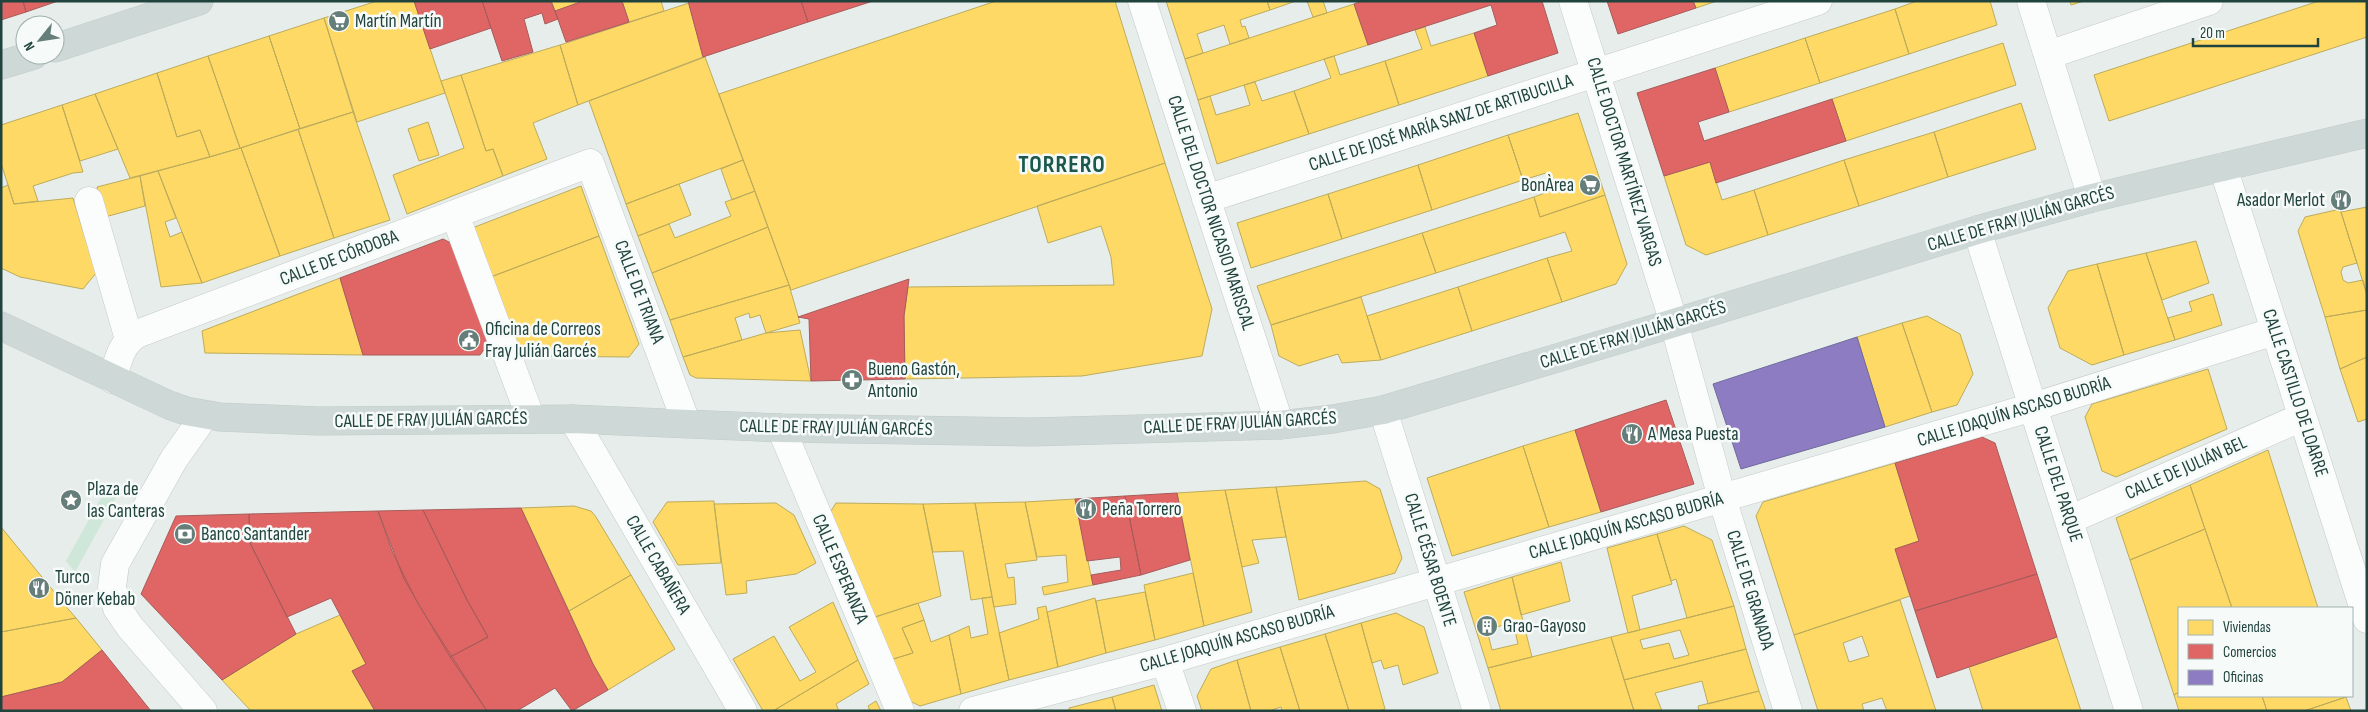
<svg xmlns="http://www.w3.org/2000/svg" width="2368" height="712" font-family="'Sofia Sans Condensed',sans-serif">
  <style>
    .green { fill: #cfe7d8 }
    .homes { fill: #ffd966; stroke: #bcac5a; fill-rule: evenodd }
    .shops { fill: #e06666; stroke: #a75c5a }
    .offices { fill: #8e7cc3; stroke: #6d6b9b }
    .lines { fill: none; stroke-linecap: round; stroke-linejoin: round }
    .minor-casing { stroke: #c4cac7; stroke-width: 29 }
    .major-casing { stroke: #c1ccca; stroke-width: 29 }
    .minor { stroke: #fbfcfc; stroke-width: 28 }
    .major { stroke: #ced8d6; stroke-width: 28 }
    .labels { text-anchor: middle; dominant-baseline: central; stroke-width: 5; stroke-linejoin: round; paint-order: stroke }
    .poi-label { font-size: 19px; fill: #21433d; stroke: #f6fbf9; text-anchor: start }
    .street-label { font-size: 19px; fill: #21433d; stroke: #f6fbf9 }
    .district-label { font-size: 24px; font-weight: bold; letter-spacing: 1px; fill: #1b584d; stroke: #f6fbf9 }
  </style>
  <rect width="100%" height="100%" fill="#e7edea"/>
  <path class="green" d="M107 487 118 494 75 572 66 561Z"/>
  <path class="homes" d="M377 1H414L445 93 357 122 324 18Z
    M551 1H583V2L555 11Z
    M622 1H661L664 11 629 22Z
    M996 1H1115L1165 163 791 290 719 94Z
    M1166 1H1267L1270 10 1240 20 1242 27 1245 26 1249 38 1230 44 1224 25 1197 34 1203 53 1185 59Z
    M1267 1H1296L1270 10Z
    M1307 1H1323L1327 13 1313 17Z
    M1693 1H1717L1696 8Z
    M1917 1H1990L1997 25 1909 54 1895 9Z
    M2070 1H2084L2071 5Z
    M2319 1H2367V37L2109 121 2094 75Z
    M689 3 703 57 578 105 560 45Z
    M1354 4 1368 45 1198 100 1185 59Z
    M1895 9 1909 54 1820 83 1805 38Z
    M324 18 353 112 300 129 269 36Z
    M1425 27 1431 46 1474 33 1488 76 1399 105 1385 61 1422 49 1415 30Z
    M269 36 300 129 240 148 208 56Z
    M1805 38 1820 83 1729 112 1715 68Z
    M2003 43 2016 85 1846 141 1832 99Z
    M560 45 578 105 533 123 547 159 503 176 493 149 486 151 461 75Z
    M208 56 240 148 210 157 200 130 177 137 157 73Z
    M1334 56 1340 75 1385 61 1399 105 1309 134 1294 91 1331 78 1324 59Z
    M705 57 743 160 626 204 589 101Z
    M157 73 177 137 200 130 210 157 130 178 95 94Z
    M461 75 486 151 493 149 503 176 407 214 393 175 464 148 441 81Z
    M1255 82 1262 101 1294 91 1309 134 1217 164 1198 100 1210 96 1216 115 1250 105 1244 85Z
    M95 94 118 149 80 161 62 105Z
    M2021 103 2036 149 1948 177 1934 132Z
    M62 105 83 172 73 173 33 186 38 201 14 204 1 163V125Z
    M353 112 390 220 334 238 298 129Z
    M1578 113 1605 195 1540 217 1534 197 1553 190 1546 173 1523 180 1508 135Z
    M428 122 439 155 419 161 408 129Z
    M298 129 334 238 280 256 241 148Z
    M1934 132 1948 177 1859 206 1844 160Z
    M1508 135 1523 180 1432 210 1418 165Z
    M241 148 280 256 202 283 158 171Z
    M743 160 755 191 732 200 721 169Z
    M1844 160 1859 206 1768 235 1754 190Z
    M1710 162 1722 200 1754 190 1768 235 1706 255 1686 245 1664 176Z
    M1165 163 1212 309 1202 356 1082 376 905 379 904 316 908 287 1114 285 1111 257 1101 226 1048 243 1037 206Z
    M1418 165 1432 210 1342 239 1328 194Z
    M158 171 176 218 165 222 170 237 182 232 202 283 161 287 140 176Z
    M140 176 145 206 105 217 97 187Z
    M679 184 691 215 638 236 626 204Z
    M8 185 14 204 73 198 96 273 83 289 20 277 1 268V188Z
    M581 186 599 236 488 278 467 230Z
    M755 191 768 227 652 273 638 236 669 224 675 238 731 216 725 202Z
    M1328 194 1342 239 1251 268 1237 223Z
    M1605 195 1627 264 1616 284 1562 302 1547 258 1572 251 1565 232 1436 273 1422 233 1534 197 1540 217Z
    M2367 207V295L2341 212Z
    M2340 209 2357 263 2343 267 2341 272 2343 280 2348 283 2363 280 2367 295V310L2325 317 2298 231 2305 217Z
    M768 227 789 285 670 320 652 273Z
    M1422 233 1436 273 1271 325 1257 286Z
    M599 236 639 344 629 357 530 356 516 349 488 278Z
    M2196 241 2209 283 2162 300 2146 253Z
    M2146 253 2175 340 2124 355 2097 264Z
    M1547 258 1562 302 1472 331 1458 287Z
    M2097 264 2124 355 2092 365 2060 348 2048 308 2068 271Z
    M340 278 363 355 205 353 202 331Z
    M789 285 800 323 766 333 760 315 750 318 749 313 735 318 742 340 683 357 670 320Z
    M1458 287 1472 331 1381 360 1367 316Z
    M2213 294 2222 325 2175 340 2168 318 2192 311 2189 302Z
    M1361 297 1381 360 1342 363 1338 354 1299 366 1279 356 1271 325Z
    M2367 310V357L2340 369 2325 317Z
    M1927 316 1960 334 1973 374 1957 405 1932 412 1902 323Z
    M1902 323 1932 412 1885 427 1857 337Z
    M800 330 811 381 696 378 690 375 683 357 766 333Z
    M2367 357V419L2358 422 2340 369Z
    M2208 369 2227 429 2116 477 2102 471 2085 417 2092 404Z
    M1575 430 1601 512 1549 527 1523 446Z
    M1523 446 1549 527 1452 556 1427 478Z
    M2268 450 2318 608H2232L2190 485Z
    M1895 463 1919 541 1895 549 1910 596 1794 635 1756 516 1763 502Z
    M1366 481 1380 489 1402 558 1395 573 1299 600 1276 487Z
    M2190 485 2205 529 2130 560 2116 518Z
    M1276 487 1286 537 1252 540 1259 563 1242 567 1225 490Z
    M1225 490 1252 612 1204 626 1177 493Z
    M1075 499 1093 585 1044 595 1042 587 1068 582 1066 555 1037 557 1025 502Z
    M714 501 721 563 678 565 653 522 667 502Z
    M1025 502 1037 560 1005 564 1008 578 1014 577 1016 604 994 607 975 503Z
    M776 503 794 515 816 563 796 574 746 581 747 593 726 595 714 504Z
    M836 503 923 504 941 596 872 618 828 516Z
    M975 503 992 597 971 600 963 551 933 552 923 504Z
    M574 506 591 511 596 517 631 575 569 611 521 508Z
    M1684 526 1712 540 1734 606 1687 618 1676 579 1671 581 1657 534Z
    M1 527 69 610 76 618 1 632Z
    M2205 529 2232 608H2179V692L2174 695 2130 560Z
    M1657 534 1672 584 1632 596 1640 630 1628 633 1607 548Z
    M1561 562 1570 601 1521 615 1512 577Z
    M1193 573 1204 626 1155 640 1144 585Z
    M631 575 675 649 608 690 593 664 569 611Z
    M1512 577 1532 657 1488 668 1464 592ZM1513 622 1518 644 1492 650 1487 630Z
    M1145 592 1155 640 1106 653 1096 601Z
    M992 597 1009 680 961 694 949 635 969 626 971 638 988 634 982 598Z
    M1095 598 1106 653 1058 667 1047 612Z
    M1900 600 1936 711H1887L1882 698 1862 704 1864 711H1818L1794 635ZM1862 636 1869 656 1849 662 1843 643Z
    M833 602 858 660 773 711H763L733 659 774 636 800 681 816 672 789 627Z
    M918 603 924 620 902 628 913 653 890 660 872 618Z
    M1046 606 1058 667 1009 680 999 633 1039 619 1037 608Z
    M1734 606 1746 649 1624 680 1611 637ZM1680 630 1689 655 1674 659 1669 643 1643 649 1640 640Z
    M1396 613 1424 627 1438 673 1403 685 1398 665 1384 669 1381 660 1372 663 1361 623Z
    M340 615 366 664 352 671 375 711H251L222 680 296 634Z
    M76 618 102 650 62 682 1 697V632Z
    M924 620 931 642 949 635 961 694 920 706 906 699 890 660 913 653 902 628Z
    M1361 623 1385 709 1379 711H1349L1325 634Z
    M1325 634 1349 711H1300L1280 647Z
    M1611 637 1634 711H1501L1488 668Z
    M2057 637 2081 711H1983L1969 667Z
    M1280 647 1300 711H1282L1281 707 1269 711H1251L1237 660Z
    M1746 649 1759 691 1708 704 1702 681 1655 693 1662 711H1634L1624 680Z
    M858 660 869 684 836 704 839 711H773Z
    M1237 660 1251 711H1202L1197 696 1211 669Z
    M1154 685 1162 711H1116L1112 697Z
    M1759 691 1766 711H1699L1698 706Z
    M2179 692V696H2262L2267 711H2179L2174 695Z
    M2262 696H2346V697L2304 711H2267Z
    M1112 697 1116 711H1069V708Z
    M2346 697 2351 711H2304Z
    M876 701 881 711H870L868 706Z"/>
  <path class="shops" d="M1 1H23L26 12 1 20Z
    M23 1H58L26 12Z
    M414 1H482L491 28 430 49Z
    M482 1H551L558 19 545 24 542 13 524 19 533 52 502 61Z
    M583 1H622L629 22 566 42 555 11Z
    M688 1H801L808 22 703 57Z
    M801 1H873L808 22Z
    M1362 1H1542L1558 53 1488 76 1474 33 1497 25 1491 5 1368 45 1354 4Z
    M1607 1H1693L1696 8 1618 34Z
    M1715 68 1729 112 1698 122 1704 141 1832 99 1846 141 1716 183 1710 162 1664 176 1637 93Z
    M443 239 457 246 489 343 480 355H363L340 278Z
    M909 279 904 316 905 379 811 381 809 319 798 317Z
    M1666 400 1694 484 1601 512 1575 430Z
    M1982 437 1995 443 2037 574 1915 611 1895 549 1919 541 1895 463Z
    M1177 493 1190 560 1141 575 1125 496Z
    M1125 496 1141 575 1093 585 1091 575 1121 570 1120 557 1087 561 1075 499Z
    M521 508 593 664 608 690 572 711 555 688 517 711H487L450 657 488 637 467 600 423 510Z
    M423 510 467 600 488 637 450 657 404 579 378 511Z
    M378 511 392 551 418 604 487 711H375L352 671 366 664 331 598 287 617 250 543 249 514Z
    M249 514 250 543 296 634 222 680 141 594 176 516Z
    M2037 574 2057 637 1937 678 1915 611Z
    M102 650 151 711H1V697L62 682Z"/>
  <path class="offices" d="M1857 337 1885 427 1741 469 1713 384Z"/>
  <g class="lines">
    <g class="minor-casing">
      <path id="minor" d="M1142 1 1280 425
        M1573 1 1674 323 1722 498 1788 711
        M2031 1 2092 198
        M2048 55 2209 1
        M2223 167 2367 619
        M1206 199 1818 1
        M89 201 129 339
        M455 215 531 419
        M1977 230 2129 711
        M112 379C118 362 121 343 137 334L590 163 686 422
        M1383 410 1477 711
        M573 419 743 711
        M781 428 900 711
        M2069 520 2302 417
        M1165 661 1182 711
        M203 711 130 627 117 608 112 587 115 564 174 459 205 415
        M973 711 1165 661 1463 574 2033 407 2275 331"/>
    </g>
    <g class="major-casing">
      <path id="major" d="M55 48 199 1
        M1 65 34 55
        M1 326 169 405 186 411 220 417 319 421 573 419 781 428 1032 432 1280 425 1333 419 1383 410 1674 323 1977 230 2092 198 2367 133"/>
    </g>
    <use href="#minor" class="minor"/>
    <use href="#major" class="major"/>
  </g>
  <defs>
    <g id="supermarket-disc" transform="scale(1.125)"><circle r="9.5" fill="#667e7a" stroke="#f6fbf9"/><path d="M-6-5.5h2.5l.6 2H6L4.5 2H-2.5L-4.4-4H-6ZM-1.5 3.2a1.3 1.3 0 1 0 .1 0ZM3 3.2a1.3 1.3 0 1 0 .1 0Z" fill="#fff"/></g>
    <g id="restaurant-disc" transform="scale(1.125)"><circle r="9.5" fill="#667e7a" stroke="#f6fbf9"/><path d="M-5-6h1v4h1v-4h1v4h1v-4h1v5L-1.5 .5V6h-2V.5L-5-1ZM5-6V6H3V1.5H1.5Q1.5-4 5-6Z" fill="#fff"/></g>
    <g id="civic-disc" transform="scale(1.125)"><circle r="9.5" fill="#667e7a" stroke="#f6fbf9"/><path d="M-.6-6.5H3V-4.5H.6V-3L4-1V1h2V6H-6V1h2V-1L-.6-3ZM-1.2 2.5V6h2.4V2.5Z" fill="#fff"/></g>
    <g id="pharmacy-disc" transform="scale(1.125)"><circle r="9.5" fill="#667e7a" stroke="#f6fbf9"/><path d="M-2-6h4v4h4v4h-4v4h-4v-4h-4v-4h4Z" fill="#fff"/></g>
    <g id="sight-disc" transform="scale(1.125)"><circle r="9.5" fill="#667e7a" stroke="#f6fbf9"/><path d="M0-6L1.8-2.2L6-1.7L2.9 1.2L3.7 5.4L0 3.3L-3.7 5.4L-2.9 1.2L-6-1.7L-1.8-2.2Z" fill="#fff"/></g>
    <g id="bank-disc" transform="scale(1.125)"><circle r="9.5" fill="#667e7a" stroke="#f6fbf9"/><path d="M-6-4H6V4H-6ZM0-2.3a2.3 2.3 0 1 0 0 4.6a2.3 2.3 0 1 0 0-4.6Z" fill="#fff"/></g>
    <g id="building-disc" transform="scale(1.125)"><circle r="9.5" fill="#667e7a" stroke="#f6fbf9"/><path d="M-4-6H4V6H1V3H-1V6H-4ZM-2.5-4.3h1.7v1.8h-1.7ZM.8-4.3h1.7v1.8H.8ZM-2.5-1h1.7V.8h-1.7ZM.8-1h1.7V.8H.8Z" fill="#fff"/></g>
  </defs>
  <g fill-rule="evenodd">
    <use href="#supermarket-disc" x="339" y="21"/>
    <use href="#supermarket-disc" x="1590" y="185"/>
    <use href="#restaurant-disc" x="2341" y="200"/>
    <use href="#civic-disc" x="469" y="340"/>
    <use href="#pharmacy-disc" x="852" y="380"/>
    <use href="#restaurant-disc" x="1632" y="434"/>
    <use href="#sight-disc" x="71" y="500"/>
    <use href="#restaurant-disc" x="1086" y="509"/>
    <use href="#bank-disc" x="185" y="534"/>
    <use href="#restaurant-disc" x="39" y="588"/>
    <use href="#building-disc" x="1487" y="626"/>
  </g>
  <g class="labels">
    <g class="poi-label">
      <text x="355" y="21">Martín Martín</text>
      <text x="1574" y="185" text-anchor="end">BonÀrea</text>
      <text x="2325" y="200" text-anchor="end">Asador Merlot</text>
      <text x="485" y="329">Oficina de Correos<tspan x="485" dy="22">Fray Julián Garcés</tspan></text>
      <text x="868" y="369">Bueno Gastón,<tspan x="868" dy="22">Antonio</tspan></text>
      <text x="1648" y="434">A Mesa Puesta</text>
      <text x="87" y="489">Plaza de<tspan x="87" dy="22">las Canteras</tspan></text>
      <text x="1102" y="509">Peña Torrero</text>
      <text x="201" y="534">Banco Santander</text>
      <text x="55" y="577">Turco<tspan x="55" dy="22">Döner Kebab</tspan></text>
      <text x="1503" y="626">Grao-Gayoso</text>
    </g>
    <g class="street-label">
      <text transform="translate(1441 123) rotate(-18)">CALLE DE JOSÉ MARÍA SANZ DE ARTIBUCILLA</text>
      <text transform="translate(1624 162) rotate(73)">CALLE DOCTOR MARTÍNEZ VARGAS</text>
      <text transform="translate(1211 213) rotate(72)">CALLE DEL DOCTOR NICASIO MARISCAL</text>
      <text transform="translate(2021 219) rotate(-16)">CALLE DE FRAY JULIÁN GARCÉS</text>
      <text transform="translate(339 258) rotate(-21)">CALLE DE CÓRDOBA</text>
      <text transform="translate(639 292) rotate(69)">CALLE DE TRIANA</text>
      <text transform="translate(1633 335) rotate(-17)">CALLE DE FRAY JULIÁN GARCÉS</text>
      <text transform="translate(2295 393) rotate(72)">CALLE CASTILLO DE LOARRE</text>
      <text transform="translate(2014 412) rotate(-17)">CALLE JOAQUÍN ASCASO BUDRÍA</text>
      <text transform="translate(431 420) rotate(-1)">CALLE DE FRAY JULIÁN GARCÉS</text>
      <text transform="translate(1240 423) rotate(-3)">CALLE DE FRAY JULIÁN GARCÉS</text>
      <text transform="translate(836 428) rotate(1)">CALLE DE FRAY JULIÁN GARCÉS</text>
      <text transform="translate(2186 468) rotate(-24)">CALLE DE JULIÁN BEL</text>
      <text transform="translate(2058 484) rotate(72)">CALLE DEL PARQUE</text>
      <text transform="translate(1626 526) rotate(-16)">CALLE JOAQUÍN ASCASO BUDRÍA</text>
      <text transform="translate(1430 560) rotate(73)">CALLE CÉSAR BOENTE</text>
      <text transform="translate(658 565) rotate(60)">CALLE CABAÑERA</text>
      <text transform="translate(840 569) rotate(67)">CALLE ESPERANZA</text>
      <text transform="translate(1750 590) rotate(73)">CALLE DE GRANADA</text>
      <text transform="translate(1237 639) rotate(-16)">CALLE JOAQUÍN ASCASO BUDRÍA</text>
    </g>
    <g class="district-label">
      <text x="1062" y="164">TORRERO</text>
    </g>
  </g>
  <rect width="2368" height="712" fill="none" stroke="#21433d" stroke-width="5"/>
  <rect x="2178" y="607" width="175" height="90" fill="#f6fbf9" stroke="#a1b1ae"/>
  <rect x="2188" y="620" width="25" height="15" fill="#ffd966" stroke="#a1b1ae"/>
  <text x="2223" y="632" font-size="15" fill="#21433d">Viviendas</text>
  <rect x="2188" y="644" width="25" height="15" fill="#e06666" stroke="#a1b1ae"/>
  <text x="2223" y="657" font-size="15" fill="#21433d">Comercios</text>
  <rect x="2188" y="670" width="25" height="15" fill="#8e7cc3" stroke="#a1b1ae"/>
  <text x="2223" y="682" font-size="15" fill="#21433d">Oficinas</text>
  <g transform="translate(40 40) rotate(240)"><circle r="24" fill="#f6fbf9" stroke="#a1b1ae"/>
  <path d="M0-4L9 19L0 12L-9 19Z" fill="#667e7a"/>
  <text y="-8" font-size="14" font-weight="bold" text-anchor="middle" fill="#21433d">N</text>
  </g>
  <path d="M2193 38v8h125v-8" fill="none" stroke="#21433d" stroke-width="2.5"/>
  <text x="2200" y="38" font-size="15" fill="#21433d" stroke="#f6fbf9" stroke-width="4" paint-order="stroke">20 m</text>
</svg>
